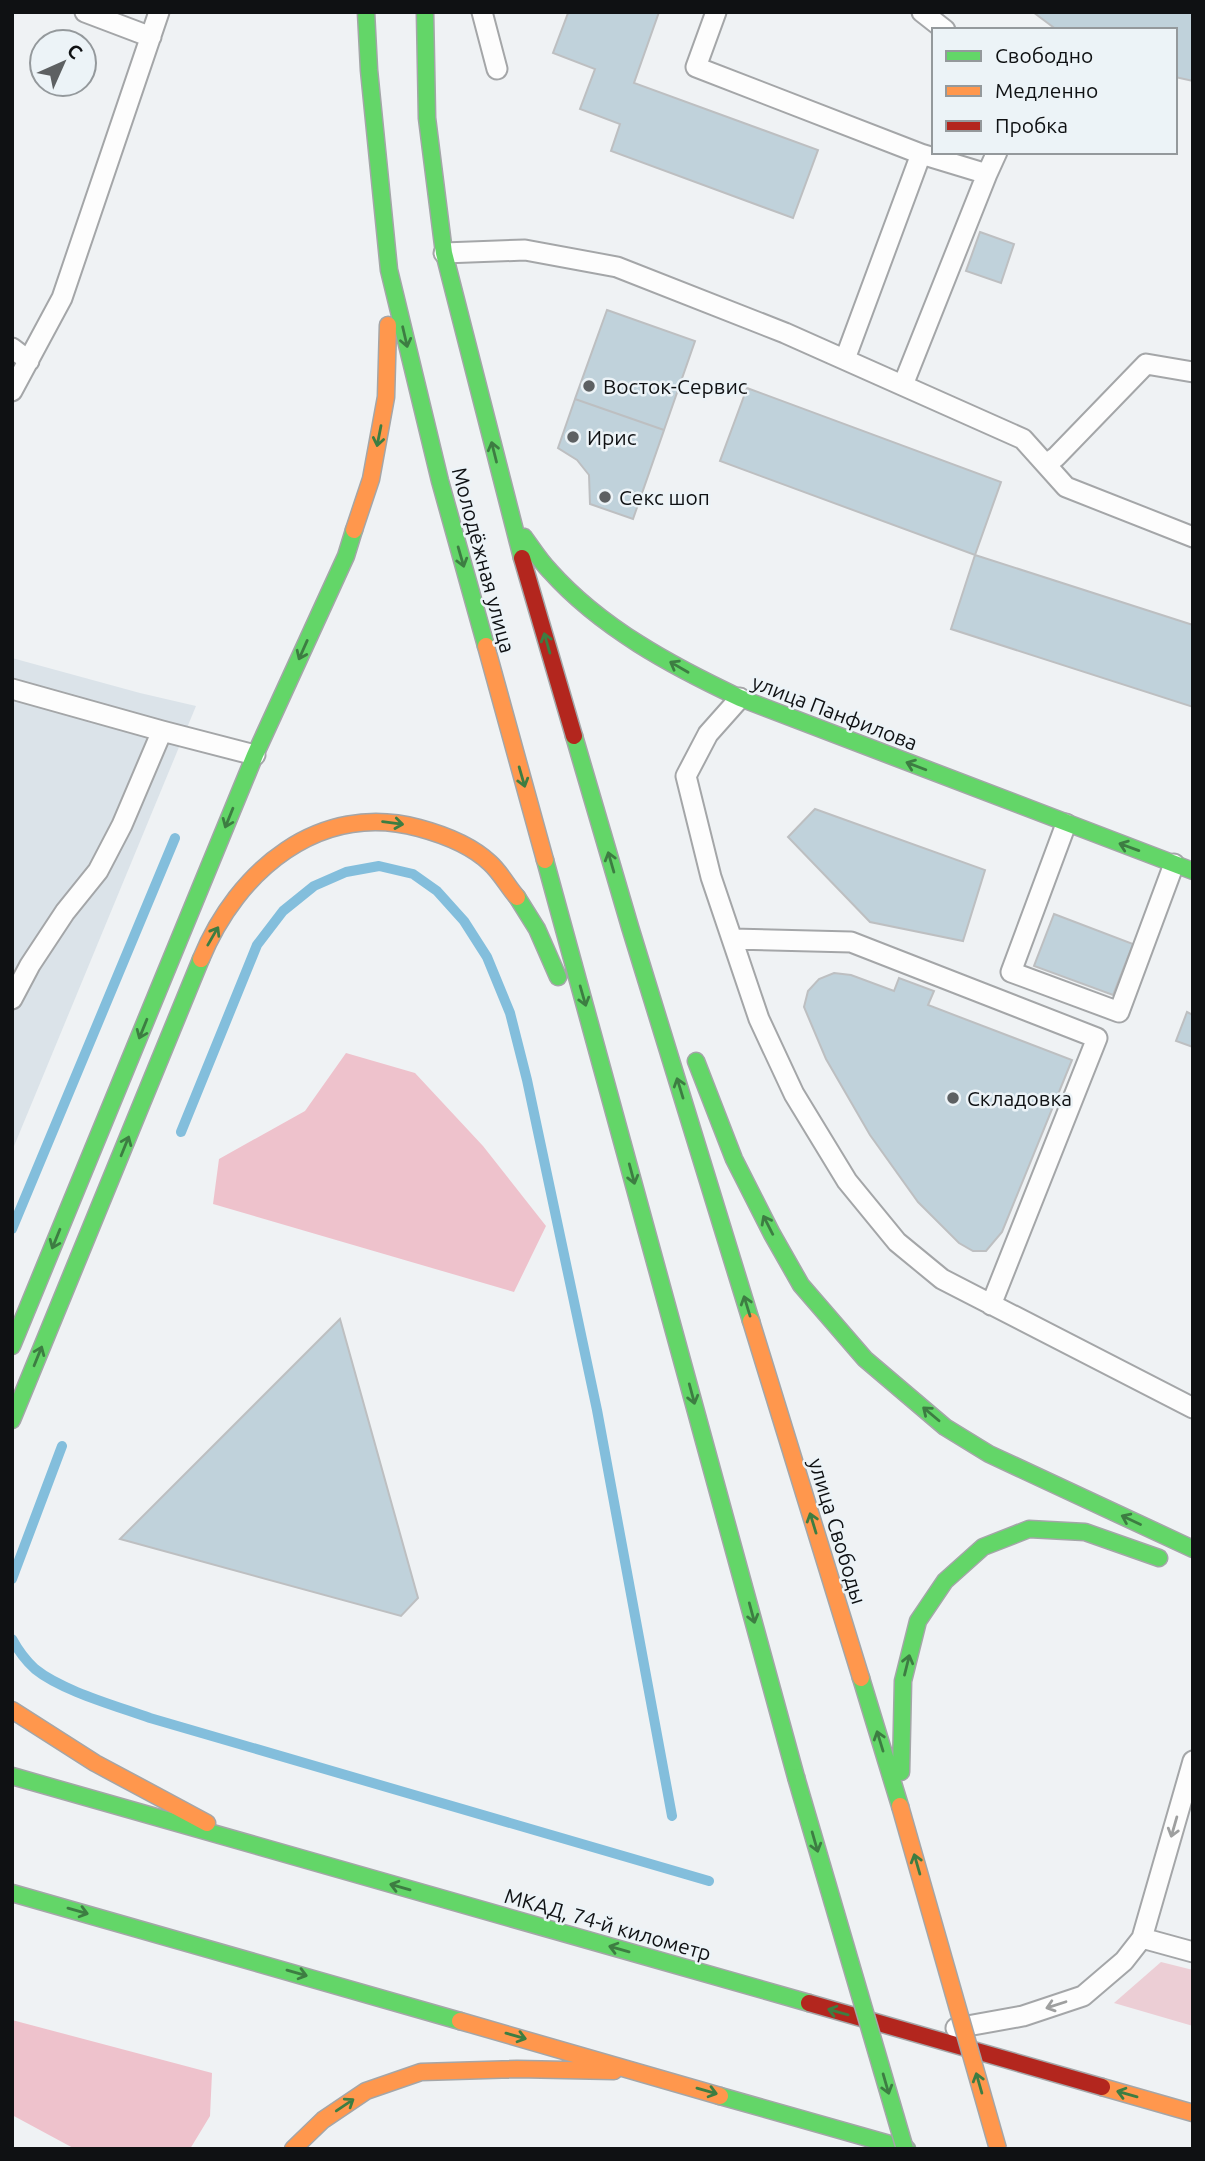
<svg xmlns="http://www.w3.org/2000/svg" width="1205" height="2161" font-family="Ubuntu,sans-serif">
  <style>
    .built { fill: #dbe3e9 }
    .green { fill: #ecced5 }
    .forest { fill: #eec2cc }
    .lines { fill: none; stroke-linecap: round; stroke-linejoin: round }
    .stream { stroke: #83bedc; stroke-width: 10 }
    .building { fill: #c0d2db; stroke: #bdbfc1; stroke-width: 2 }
    .lane-casing { stroke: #a4a6a8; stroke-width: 23 }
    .fast-casing { stroke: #a4a6a8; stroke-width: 19 }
    .slow-casing { stroke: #a4a6a8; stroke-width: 19 }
    .jam-casing { stroke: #a4a6a8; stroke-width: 19 }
    .lane { stroke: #fdfdfd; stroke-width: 19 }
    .fast { stroke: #63d668; stroke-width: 16 }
    .slow { stroke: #ff974d; stroke-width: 16 }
    .jam { stroke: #b3261e; stroke-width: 16 }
    .fast-bridge-casing { stroke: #a4a6a8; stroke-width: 19; stroke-linecap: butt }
    .slow-bridge-casing { stroke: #a4a6a8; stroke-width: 19; stroke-linecap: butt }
    .fast-bridge { stroke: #63d668; stroke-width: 16 }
    .slow-bridge { stroke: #ff974d; stroke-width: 16 }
    .oneway { stroke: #3d7d42 }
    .oneway2 { stroke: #9e9f9f }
    .poi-dot { fill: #5d6062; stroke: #ecf3f7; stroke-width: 2.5 }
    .labels { text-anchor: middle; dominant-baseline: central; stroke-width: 5; stroke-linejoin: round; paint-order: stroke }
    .poi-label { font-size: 21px; fill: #0f1113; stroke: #ecf3f7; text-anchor: start }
    .street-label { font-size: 21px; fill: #0f1113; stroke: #ecf3f7 }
  </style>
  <rect width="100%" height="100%" fill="#eff2f4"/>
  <path class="built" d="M12 658 140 693 196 706 12 1151Z"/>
  <path class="green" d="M1161 1962 1193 1970V2026L1114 2003Z"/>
  <path class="forest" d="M346 1053 415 1073 483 1146 546 1226 514 1292 213 1204 219 1159 305 1111Z
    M12 2020 212 2073 210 2116 190 2149H75L12 2115Z"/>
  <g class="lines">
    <path class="stream" d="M181 1132 257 945 283 911 314 886 346 872 379 866 413 874 437 891 464 921 487 957 510 1013 527 1080 597 1410 672 1816
      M12 1229 175 838
      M12 1579 62 1446
      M12 1639C18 1650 25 1660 35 1669 62 1691 117 1706 150 1718L709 1881"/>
  </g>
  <path class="building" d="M565 12H659L634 83 818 150 793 218 611 151 620 124 580 109 595 69 553 53 568 13Z
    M1033 12H1193V81L1175 77V30H1057Z
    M980 232 1014 244 1001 283 966 271Z
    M607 310 695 341 664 430 575 399Z
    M747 388 1001 482 975 555 720 461Z
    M575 399 664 430 633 519 590 504 589 475 577 460 558 448Z
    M975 555 1193 625V707L951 629Z
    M815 809 985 870 963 941 870 922 788 837Z
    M1054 914 1133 944 1113 995 1034 966Z
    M834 973 851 975 894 991 899 978 934 991 928 1005 1072 1060 1002 1232 986 1251H973L959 1243 918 1202 870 1135 826 1059 804 1007 808 991 819 979Z
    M1187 1012 1193 1015V1047L1176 1041Z
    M340 1319 418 1598 401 1616 120 1539Z"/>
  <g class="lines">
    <g class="lane-casing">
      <path id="lane" d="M85 12 151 37
        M482 12 497 69
        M716 12 696 67 921 154
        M922 12 945 30
        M444 253 525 250 617 267 785 333 1023 439 1066 487 1193 537
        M12 348 29 361
        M845 359 921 154 987 174 997 152
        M903 385 987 174
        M12 391 62 298 159 12
        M1046 464 1056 457 1146 364 1193 372
        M12 689 162 731 255 755
        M740 698 708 734 686 776 711 877 759 1019 794 1094 847 1181 897 1242 942 1279 1193 1408
        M1066 824 1011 972 1119 1012 1174 864
        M732 939 851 942 1097 1038 991 1305
        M12 999 30 965 65 912 98 871 122 825 162 731
        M1142 1938 1193 1952
        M956 2028 1023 2016 1083 1996 1124 1961 1142 1938 1193 1761"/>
    </g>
    <g class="fast-casing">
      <path id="fast" d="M366 12 369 70 389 270 440 481 486 646
        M425 12 427 118 444 253 522 558
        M524 537C532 548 540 561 550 571 601 628 672 666 740 698L1193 871
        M574 736 630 927 751 1321
        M545 860 796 1777
        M517 897 537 929 558 977
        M696 1061 734 1159 772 1234 801 1285 865 1359 945 1427 989 1454 1193 1549
        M12 1346 255 755 346 556 354 530
        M12 1420 201 959
        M861 1678 900 1806
        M901 1772 903 1681 918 1621 945 1581 983 1547 1029 1529 1085 1532 1159 1558
        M12 1776 809 2003
        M12 1893 460 2021
        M720 2096 907 2149"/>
    </g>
    <g class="slow-casing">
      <path id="slow" d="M354 530 371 479 386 397 388 325
        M486 646 545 860
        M201 959C237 871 319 801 419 828 445 835 471 845 490 863 501 873 508 887 517 897
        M751 1321 861 1678
        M12 1710 95 1763 207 1823
        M460 2021 720 2096
        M1102 2087 1193 2113
        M293 2149 323 2120 366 2091 421 2072 517 2069 614 2071"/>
    </g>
    <g class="jam-casing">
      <path id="jam" d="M522 558 574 736
        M809 2003 1102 2087"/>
    </g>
    <use href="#lane" class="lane"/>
    <use href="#fast" class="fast"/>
    <use href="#slow" class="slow"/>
    <use href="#jam" class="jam"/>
    <g class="fast-bridge-casing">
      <path id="fast-bridge" d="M796 1777 905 2149"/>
    </g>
    <g class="slow-bridge-casing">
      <path id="slow-bridge" d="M900 1806 998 2149"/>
    </g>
    <use href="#fast-bridge" class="fast-bridge"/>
    <use href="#slow-bridge" class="slow-bridge"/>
  </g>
  <defs><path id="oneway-shaft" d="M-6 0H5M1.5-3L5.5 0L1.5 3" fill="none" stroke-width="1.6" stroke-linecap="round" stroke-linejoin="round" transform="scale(1.75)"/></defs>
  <g class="oneway">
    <use href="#oneway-shaft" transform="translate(405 337) rotate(77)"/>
    <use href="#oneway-shaft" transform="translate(379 436) rotate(101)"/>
    <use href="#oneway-shaft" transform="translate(494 452) rotate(-104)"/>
    <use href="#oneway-shaft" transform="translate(461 557) rotate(74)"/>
    <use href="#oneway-shaft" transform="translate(547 643) rotate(-106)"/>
    <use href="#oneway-shaft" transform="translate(303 650) rotate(114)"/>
    <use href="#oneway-shaft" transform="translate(679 667) rotate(-150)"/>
    <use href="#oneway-shaft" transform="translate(916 766) rotate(-159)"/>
    <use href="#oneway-shaft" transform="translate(522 777) rotate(74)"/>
    <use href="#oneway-shaft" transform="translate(229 818) rotate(112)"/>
    <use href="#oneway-shaft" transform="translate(393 823) rotate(7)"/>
    <use href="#oneway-shaft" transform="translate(1129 847) rotate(-160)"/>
    <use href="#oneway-shaft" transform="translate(611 862) rotate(-106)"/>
    <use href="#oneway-shaft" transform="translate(213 936) rotate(-60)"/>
    <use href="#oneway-shaft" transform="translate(583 996) rotate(74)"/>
    <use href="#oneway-shaft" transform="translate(143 1029) rotate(112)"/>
    <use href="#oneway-shaft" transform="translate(680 1088) rotate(-107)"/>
    <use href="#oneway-shaft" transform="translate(125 1146) rotate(-68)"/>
    <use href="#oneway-shaft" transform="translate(632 1174) rotate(75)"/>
    <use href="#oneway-shaft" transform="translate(768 1225) rotate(-117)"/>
    <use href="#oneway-shaft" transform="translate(56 1239) rotate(112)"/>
    <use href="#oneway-shaft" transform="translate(747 1306) rotate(-107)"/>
    <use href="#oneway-shaft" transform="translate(38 1356) rotate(-68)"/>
    <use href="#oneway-shaft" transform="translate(692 1394) rotate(75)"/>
    <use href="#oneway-shaft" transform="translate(931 1414) rotate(-140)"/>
    <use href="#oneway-shaft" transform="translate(1131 1520) rotate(-155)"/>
    <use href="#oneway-shaft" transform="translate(813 1523) rotate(-107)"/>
    <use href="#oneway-shaft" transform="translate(752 1613) rotate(75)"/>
    <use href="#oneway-shaft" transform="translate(907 1665) rotate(-76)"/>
    <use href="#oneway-shaft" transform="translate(880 1741) rotate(-107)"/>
    <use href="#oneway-shaft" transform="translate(815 1842) rotate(74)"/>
    <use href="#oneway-shaft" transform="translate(917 1864) rotate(-106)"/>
    <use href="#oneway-shaft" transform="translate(400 1887) rotate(-164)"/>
    <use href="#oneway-shaft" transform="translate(78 1911) rotate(16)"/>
    <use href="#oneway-shaft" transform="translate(619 1949) rotate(-164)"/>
    <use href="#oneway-shaft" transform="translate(297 1973) rotate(16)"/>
    <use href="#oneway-shaft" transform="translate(838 2012) rotate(-164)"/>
    <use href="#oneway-shaft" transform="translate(516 2036) rotate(16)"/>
    <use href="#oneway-shaft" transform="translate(979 2083) rotate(-106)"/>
    <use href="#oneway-shaft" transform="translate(886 2084) rotate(74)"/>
    <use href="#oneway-shaft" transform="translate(707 2091) rotate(16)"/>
    <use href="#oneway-shaft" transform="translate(1127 2094) rotate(-164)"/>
    <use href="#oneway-shaft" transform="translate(345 2105) rotate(-34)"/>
  </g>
  <g class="oneway2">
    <use href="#oneway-shaft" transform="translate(1174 1827) rotate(106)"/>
    <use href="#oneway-shaft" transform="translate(1056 2005) rotate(162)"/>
  </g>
  <g class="poi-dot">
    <circle cx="589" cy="386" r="7"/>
    <circle cx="573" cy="437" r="7"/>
    <circle cx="605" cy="497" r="7"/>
    <circle cx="953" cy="1098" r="7"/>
  </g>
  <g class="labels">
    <g class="poi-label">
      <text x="603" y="386">Восток-Сервис</text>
      <text x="587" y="437">Ирис</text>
      <text x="619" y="497">Секс шоп</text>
      <text x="967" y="1098">Складовка</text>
    </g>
    <g class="street-label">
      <text transform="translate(484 560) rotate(75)">Молодёжная улица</text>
      <text transform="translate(835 712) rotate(21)">улица Панфилова</text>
      <text transform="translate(838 1531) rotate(73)">улица Свободы</text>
      <text transform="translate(608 1924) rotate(16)">МКАД, 74-й километр</text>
    </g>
  </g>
  <rect width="1205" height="2161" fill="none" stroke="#0f1113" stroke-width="28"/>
  <rect x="932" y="28" width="245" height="126" fill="#ecf3f7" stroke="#94999c" stroke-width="2"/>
  <rect x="946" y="51" width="35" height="10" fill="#63d668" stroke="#94999c" stroke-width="2"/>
  <text x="995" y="63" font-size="21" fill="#0f1113">Свободно</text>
  <rect x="946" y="86" width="35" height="10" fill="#ff974d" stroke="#94999c" stroke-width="2"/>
  <text x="995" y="98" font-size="21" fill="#0f1113">Медленно</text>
  <rect x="946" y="121" width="35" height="10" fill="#b3261e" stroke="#94999c" stroke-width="2"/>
  <text x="995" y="133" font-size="21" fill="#0f1113">Пробка</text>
  <g transform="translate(63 63) rotate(45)"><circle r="33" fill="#ecf3f7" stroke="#94999c" stroke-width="2"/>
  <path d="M0-5L12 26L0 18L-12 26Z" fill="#5d6062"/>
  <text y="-10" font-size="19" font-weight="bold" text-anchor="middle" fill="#0f1113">С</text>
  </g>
</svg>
